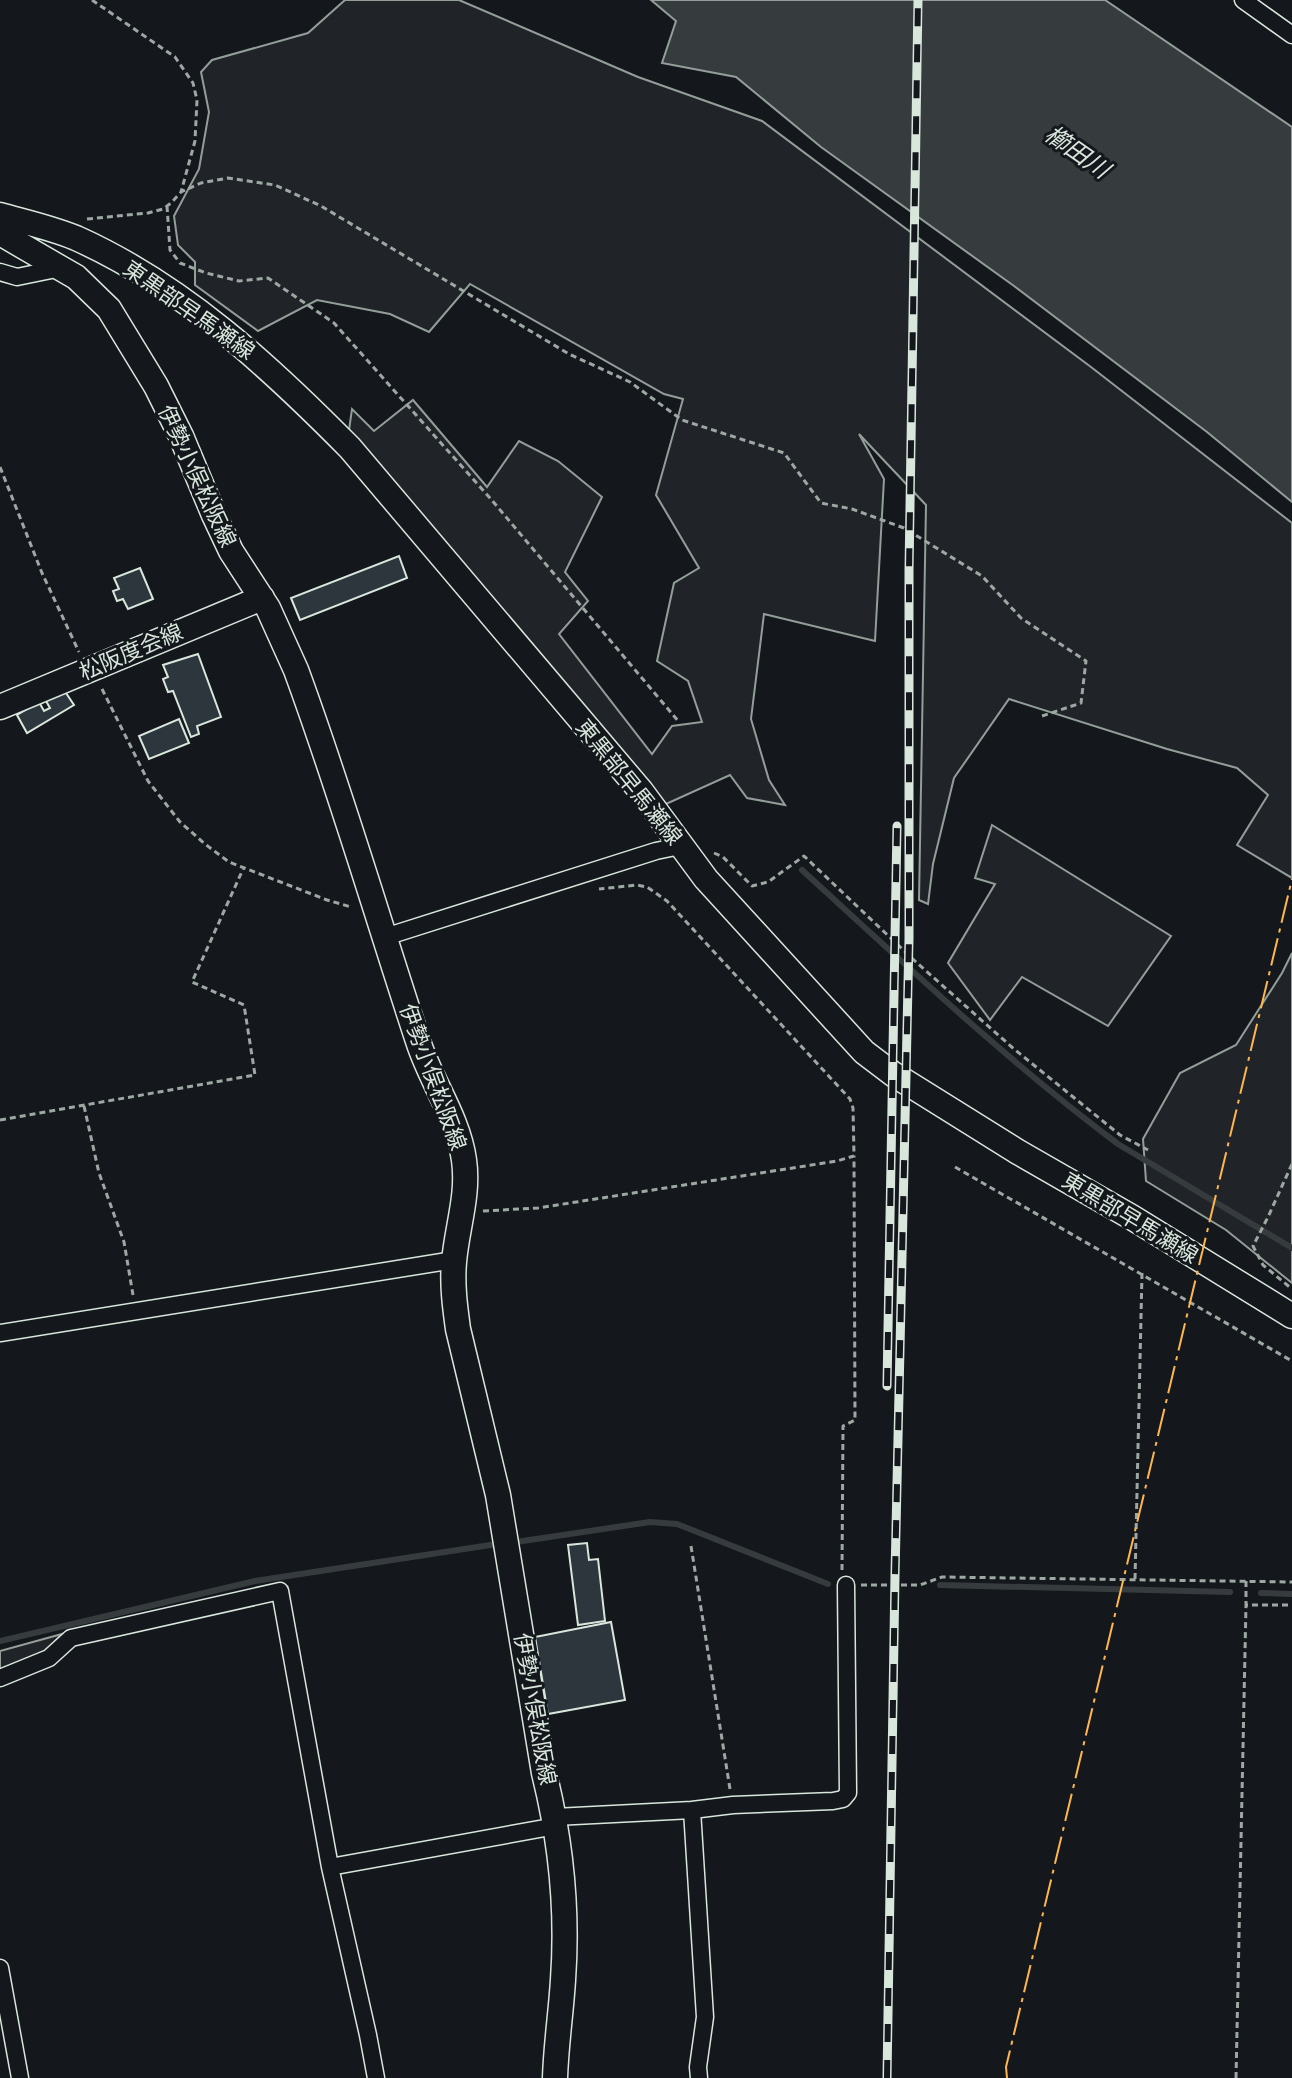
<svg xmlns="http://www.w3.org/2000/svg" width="1292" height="2078" font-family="Rubik,'Noto Sans JP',sans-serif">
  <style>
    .green { fill: #202428; stroke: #939e99; stroke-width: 2 }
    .water { fill: #363b3e; stroke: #939e99; stroke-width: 2 }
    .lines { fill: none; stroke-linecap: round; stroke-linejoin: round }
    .stream { stroke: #363b3e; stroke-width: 6 }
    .building { fill: #2c363c; stroke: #d8e6dc; stroke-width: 2 }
    .street-casing { stroke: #d8e6dc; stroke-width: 19 }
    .secondary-casing { stroke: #d8e6dc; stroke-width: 27 }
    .path { stroke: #9da8a2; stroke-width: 3; stroke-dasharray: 6 4; stroke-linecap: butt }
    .street { stroke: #14181c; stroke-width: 16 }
    .secondary { stroke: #14181c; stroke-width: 24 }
    .rail-casing { stroke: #d8e6dc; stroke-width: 9 }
    .rail { stroke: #14181c; stroke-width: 6; stroke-dasharray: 18; stroke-linecap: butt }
    .power { stroke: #ffb74d; stroke-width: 2; stroke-dasharray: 28 6 4 6; stroke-linecap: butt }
    .labels { text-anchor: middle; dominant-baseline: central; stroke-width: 6; stroke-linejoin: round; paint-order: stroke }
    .street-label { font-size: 22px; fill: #d8e6dc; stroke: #14181c }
    .water-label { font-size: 24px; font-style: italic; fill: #d8e6dc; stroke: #14181c }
  </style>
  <rect width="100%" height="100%" fill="#14181c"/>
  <path class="green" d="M345 0H459L638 77 762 121 1091 367 1292 523V878L1237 845 1268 795 1237 768 1167 749 1009 699 954 778 933 864 928 904 919 900 926 505 859 434 884 479 875 641 764 614 751 719 769 780 785 805 747 798 730 775 666 804 349 430 352 409 374 431 413 400 487 487 519 441 558 461 602 497 565 572 588 601 559 634 652 754 672 726 702 722 688 681 657 661 674 583 699 568 656 495 683 399 664 394 470 284 429 332 390 314 317 300 258 331 195 285V262L178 245 174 216 199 169 209 112 201 72 212 60 308 33Z
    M992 825 1171 936 1108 1026 1022 977 990 1020 948 963 995 884 975 878Z
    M1292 953V1283L1226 1230 1146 1181 1143 1139 1180 1073 1236 1045 1282 973Z
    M62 1634 45 1652 0 1671V1651Z"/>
  <path class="water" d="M651 0H1105L1292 127V502L1207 432 1014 286 821 147 736 77 662 63 676 21Z"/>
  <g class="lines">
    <path class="stream" d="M802 870C905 964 1007 1061 1118 1144L1292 1248
      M516 1542 650 1522 677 1524 828 1584
      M940 1585 1230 1592
      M1261 1593 1292 1594
      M0 1641 255 1581 497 1544"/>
  </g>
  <path class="building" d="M399 556 407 578 300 620 291 598Z
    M140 568 153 599 128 609 123 599 117 601 113 591 119 589 114 578Z
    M198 654 221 717 197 726 199 734 191 737 173 691 168 692 163 679 168 677 163 665Z
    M64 690 74 705 27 733 17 715 39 702 44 711 50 708 46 701Z
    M179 719 189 743 149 759 139 736Z
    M587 1543 589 1560 598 1559 605 1621 578 1625 568 1545Z
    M611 1622 625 1700 548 1714 535 1637Z"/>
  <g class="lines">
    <g class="street-casing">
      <path id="street" d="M1243 0 1292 35
        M0 272 17 277 61 268
        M385 937 656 851 680 846
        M0 1333 454 1260
        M0 1678 49 1658 71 1638 280 1591 330 1867 368 2035 376 2078
        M692 1810 733 1805 833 1801 843 1799 848 1793 846 1585
        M555 1817 692 1810 705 2017 698 2067 699 2078
        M330 1867 556 1826
        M0 1968 20 2078"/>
    </g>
    <g class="secondary-casing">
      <path id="secondary" d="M0 215C25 222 52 228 76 238 183 286 269 366 350 448L641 791 706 879 864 1052 893 1074 1018 1152 1133 1218 1292 1316
        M0 233 76 277 109 309 156 386 181 436 214 515 231 551 268 608 296 670C341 792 377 917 418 1041 431 1082 458 1117 464 1160 469 1195 457 1227 454 1262 452 1285 455 1307 458 1329L498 1495 544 1773C561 1841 568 1910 563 1980 561 2013 556 2045 555 2078
        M0 707 262 598"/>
    </g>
    <path class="path" d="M92 0 175 57 193 83 197 100 195 141 181 192
      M167 206 170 250 180 263 206 273 239 281 268 278 334 323 490 498 679 722
      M87 219 148 213 163 209 171 203 181 192 201 183 228 178 275 185 321 206 569 354 630 382 682 420 784 453 821 503 852 509 904 528 982 576 1021 618 1086 661 1081 703 1042 716
      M0 467 42 573 79 652
      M102 689 148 781 180 822 205 844 229 862 327 900 351 907
      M714 853 723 857 752 886 768 882 804 856 916 962 1014 1049 1120 1135 1148 1150
      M84 1106 99 1173 124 1242 133 1295
      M0 1120 255 1075 244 1005 192 982 244 867
      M1292 1164 1268 1217 1253 1246 1263 1265 1292 1289
      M955 1167 1292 1361
      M483 1211 538 1208 837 1161 854 1156 853 1108 850 1099 667 901 647 887 637 885 599 889
      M691 1546 730 1789
      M842 1570 843 1426 855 1420 854 1156
      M1135 1579 1142 1273
      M1246 1581V1605H1292
      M861 1585H920L942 1577 1292 1582
      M1236 2078 1246 1605"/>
    <use href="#street" class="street"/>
    <use href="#secondary" class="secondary"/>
    <g class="rail-casing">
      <path id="rail" d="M887 1386 897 826
        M887 2078 895 1575 909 939V571L918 0"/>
    </g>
    <use href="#rail" class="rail"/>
    <path class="power" d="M1007 2078 1006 2067 1292 879"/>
  </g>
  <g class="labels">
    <g class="street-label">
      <text transform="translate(189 310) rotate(35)">東黒部早馬瀬線</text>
      <text transform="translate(197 476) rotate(65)">伊勢小俣松阪線</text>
      <text transform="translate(131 652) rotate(-23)">松阪度会線</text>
      <text transform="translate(629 782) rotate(51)">東黒部早馬瀬線</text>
      <text transform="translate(433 1077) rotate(70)">伊勢小俣松阪線</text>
      <text transform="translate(1130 1218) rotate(31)">東黒部早馬瀬線</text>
      <text transform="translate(535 1709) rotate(80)">伊勢小俣松阪線</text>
    </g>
    <g class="water-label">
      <text transform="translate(1077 152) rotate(35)">櫛田川</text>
    </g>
  </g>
</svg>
